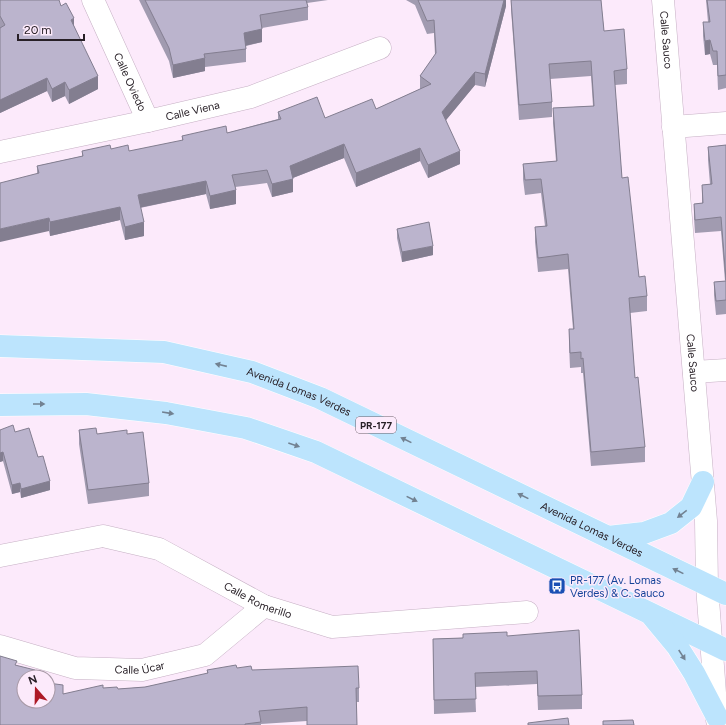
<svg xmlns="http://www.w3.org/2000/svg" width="726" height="725" font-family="Figtree,sans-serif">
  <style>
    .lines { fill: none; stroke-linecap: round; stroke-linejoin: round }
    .minor-casing { stroke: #c6b0c4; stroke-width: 23 }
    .primary-casing { stroke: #fff; stroke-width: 23 }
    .minor { stroke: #fff; stroke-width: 22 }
    .primary { stroke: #bce4fd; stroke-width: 22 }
    .wall { fill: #a19bb0 }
    .shaded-wall { fill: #837e90 }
    .building { fill: #bbb4cd; stroke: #837e90 }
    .oneway { fill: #728292 }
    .labels { text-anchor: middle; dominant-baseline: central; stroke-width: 3; stroke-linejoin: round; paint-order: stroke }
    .shield { fill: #fceafb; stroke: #685d67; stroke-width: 1 }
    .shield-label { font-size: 10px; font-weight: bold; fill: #282027 }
    .street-label { font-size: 11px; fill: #282027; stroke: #fceafb }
    .transit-label { font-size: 11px; fill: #164399; stroke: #fceafb; text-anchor: start }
  </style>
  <rect width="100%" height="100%" fill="#fceafb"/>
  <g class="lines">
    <g class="minor-casing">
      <g id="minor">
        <path id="s1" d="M93 0 148 121"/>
        <path id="s2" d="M663 0 706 521 707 586 717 720"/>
        <path d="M673 127 726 123"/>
        <path id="s3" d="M0 152 148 121 251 97 380 48"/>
        <path d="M694 372 726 370"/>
        <path id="s4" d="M0 556 103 536 159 549 264 606 332 627 527 612"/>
        <path id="s5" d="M0 646 75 668 142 670 205 655 264 606"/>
      </g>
    </g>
    <g class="primary-casing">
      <g id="primary">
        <path id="s6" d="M0 346 164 352 252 372 320 398 726 594"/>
        <path d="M0 405 86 404 166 413 246 428 316 452 726 650"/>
        <path d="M608 537 644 533 671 523 691 507 703 482"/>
        <path d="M653 617 677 646 694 673 717 717"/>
      </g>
    </g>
    <use href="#minor" class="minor"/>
    <use href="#primary" class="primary"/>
  </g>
  <path class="wall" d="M0 0 61 6 74 26 98 89 69 104 65 96 52 102 47 91 0 113Z
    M139 0H328L307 3 308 7V20L262 28V42L246 46V62L205 67V71L173 78 169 61Z
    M406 0H506V6L485 87 475 85 446 120 460 164 428 178 420 161 356 187 344 158 293 178V192L272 197 267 183 235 187 236 204 210 209 206 194 140 208 144 236 125 240 120 220 50 236 37 173V166L82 156V151L111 149 129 151 182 141V136L227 133 278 119V112L325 118 376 109 420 89V76L435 55 434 33 427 34 415 5Z
    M511 0H601L604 31 627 69V84L615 85 622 178 639 277 647 296V311L630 313 635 378 645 447V462L591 466 583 373H581V367L570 368 569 344V329H573L568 269 538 272 535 242V227L545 226 541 193 525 195 523 179V164L556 161 553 123V108L593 106 591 76 550 79 552 102V117L519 120 511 9Z
    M706 0H726V88L718 90 717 65H713L710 54 705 55 703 36V22H708Z
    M726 145V314L716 315 714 295V282L725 281 721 231 695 233 694 218V204L702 203V185L710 184 708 160V147Z
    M397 229 433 255 402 262 397 238Z
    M0 430 15 432 38 457 50 490 21 498 20 492 12 494 3 461 0 462Z
    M79 430 97 434H127L149 483V496L88 504 79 444Z
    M507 636 582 695V709L538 710 537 684 475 687 476 712 434 714 433 639Z
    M17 666 35 677 24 701 63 694 103 688 118 689 145 687 207 674V670L237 668 252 670 359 688V702H356L357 725H307V721L261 724V725H0Z"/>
  <path class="shaded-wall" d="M504 0H506V6L485 87V74Z
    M74 18V31L71 20Z
    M262 29V42L244 46V33Z
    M710 40V54L705 55V41Z
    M205 58V71L173 78V65Z
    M475 72V85L442 125V112Z
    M98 76V89L69 104V90Z
    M47 78V91L0 113V100Z
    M65 82V96L52 102V89Z
    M344 144V158L290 179V166Z
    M420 148V161L356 187V173Z
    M460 151V164L428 178V165Z
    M293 179V192L272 197V184Z
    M206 181V194L138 208V195Z
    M236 190V204L210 209V196Z
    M120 207V220L50 236V222Z
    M49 218V231L0 242V229Z
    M144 222V236L125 240V227Z
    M433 246V255L402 262V252Z
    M3 452V461L0 462V453Z
    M50 481V490L21 498V489Z
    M20 483V492L12 494V485Z"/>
  <path class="building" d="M0 0H59L61 6 66 3 74 18 71 20 98 76 69 90 65 82 52 89 47 78 0 100V28L5 25 0 16Z
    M145 0H306L308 7 260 15 262 29 244 33 246 49 204 54 205 58 173 65 169 48Z
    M418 0H504L485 74 475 72 442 112 460 151 428 165 420 148 356 173 344 144 290 166 293 179 272 184 267 170 232 175 236 190 210 196 206 181 138 195 144 222 125 227 120 207 50 222 49 218 0 229V183L39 173 37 166 83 156 82 151 110 145 111 149 128 145 129 151 183 140 182 136 226 126 227 133 281 119 278 112 317 97 325 118 372 99 376 109 431 84 420 76 436 53 434 20 427 21Z
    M511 0H601L604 31 624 29 627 69 614 71 622 178 628 177 639 277 645 276 647 296 629 298 635 378 638 377 645 447 591 452 583 358 581 359V352L570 353 569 329H574L568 254 538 258 535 227 547 226 541 179 525 180 523 164 557 161 553 108 594 106 591 61 549 64 552 102 519 105Z
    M707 0H726V75L718 76 717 51H713L710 40 705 41 703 22H710Z
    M726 145V280L721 217 695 220 694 204 703 203 702 185 712 184 708 147Z
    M429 222 433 246 402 252 397 229Z
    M726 281V300L716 301 714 282Z
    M13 425 15 432 29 428 38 457 43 456 50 481 21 489 20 483 12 485 3 452 0 453V430Z
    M96 428 97 434 127 430V434L143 432 149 483 88 490 79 430Z
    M579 630 582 695 538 696 537 671 475 673 476 699 434 700 433 639 463 638V634L507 632V636Z
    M0 656 17 661 15 665 35 670 34 677H24V701H48V683L63 685V694L103 685V688L117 687 118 689 145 687 208 673 207 670 236 665 237 668 251 666 252 670 358 666 359 688H356L357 725H307V707L259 711 261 722 245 724V725H0Z
    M568 718 569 725H528V723Z
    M633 720 634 725H603V721Z"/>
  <defs><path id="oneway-solid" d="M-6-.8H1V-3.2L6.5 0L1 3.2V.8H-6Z"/></defs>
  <g class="oneway">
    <use href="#oneway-solid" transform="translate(221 365) rotate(-167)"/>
    <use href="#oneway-solid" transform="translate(39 404)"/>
    <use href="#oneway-solid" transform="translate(168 413) rotate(9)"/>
    <use href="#oneway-solid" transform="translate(406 440) rotate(-154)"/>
    <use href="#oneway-solid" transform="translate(294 445) rotate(19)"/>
    <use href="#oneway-solid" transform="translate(523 496) rotate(-154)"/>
    <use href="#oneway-solid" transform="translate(412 499) rotate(26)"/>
    <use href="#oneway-solid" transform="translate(682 514) rotate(142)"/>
    <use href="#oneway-solid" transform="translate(678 571) rotate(-154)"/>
    <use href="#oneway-solid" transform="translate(682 655) rotate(57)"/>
  </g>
  <defs>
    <g id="bus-square" transform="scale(0.9)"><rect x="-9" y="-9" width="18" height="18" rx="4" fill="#1a4fb4" stroke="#fceafb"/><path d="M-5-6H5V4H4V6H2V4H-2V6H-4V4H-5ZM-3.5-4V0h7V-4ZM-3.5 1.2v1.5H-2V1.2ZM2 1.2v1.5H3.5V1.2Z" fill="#fff"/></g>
  </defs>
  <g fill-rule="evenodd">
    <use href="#bus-square" x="557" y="586"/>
  </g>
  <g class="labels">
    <rect class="shield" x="356" y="417" width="40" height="16" rx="3"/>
    <g class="shield-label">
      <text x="376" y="425">PR-177</text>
    </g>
    <g class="street-label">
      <text stroke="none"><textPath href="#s2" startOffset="40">Calle Sauco</textPath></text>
      <text stroke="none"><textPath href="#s1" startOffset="90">Calle Oviedo</textPath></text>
      <text stroke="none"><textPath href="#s3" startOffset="197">Calle Viena</textPath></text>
      <text stroke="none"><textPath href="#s2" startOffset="364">Calle Sauco</textPath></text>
      <text stroke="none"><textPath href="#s6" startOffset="305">Avenida Lomas Verdes</textPath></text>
      <text stroke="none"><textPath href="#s6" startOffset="629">Avenida Lomas Verdes</textPath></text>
      <text stroke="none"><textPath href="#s4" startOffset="274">Calle Romerillo</textPath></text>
      <text stroke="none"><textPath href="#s5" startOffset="143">Calle Úcar</textPath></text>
    </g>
    <g class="transit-label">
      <text x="570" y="580">PR-177 (Av. Lomas<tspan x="570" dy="13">Verdes) &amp; C. Sauco</tspan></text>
    </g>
  </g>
  <g transform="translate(36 689) rotate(340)"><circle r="19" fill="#fceafb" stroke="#a799a6"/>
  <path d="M0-3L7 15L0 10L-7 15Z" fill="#ad1a27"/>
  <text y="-6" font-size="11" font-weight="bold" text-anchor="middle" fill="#282027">N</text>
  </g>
  <path d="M18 34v6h66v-6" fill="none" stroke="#282027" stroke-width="2"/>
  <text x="24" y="34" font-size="12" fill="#282027" stroke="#fceafb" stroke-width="3" paint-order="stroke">20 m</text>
</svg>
